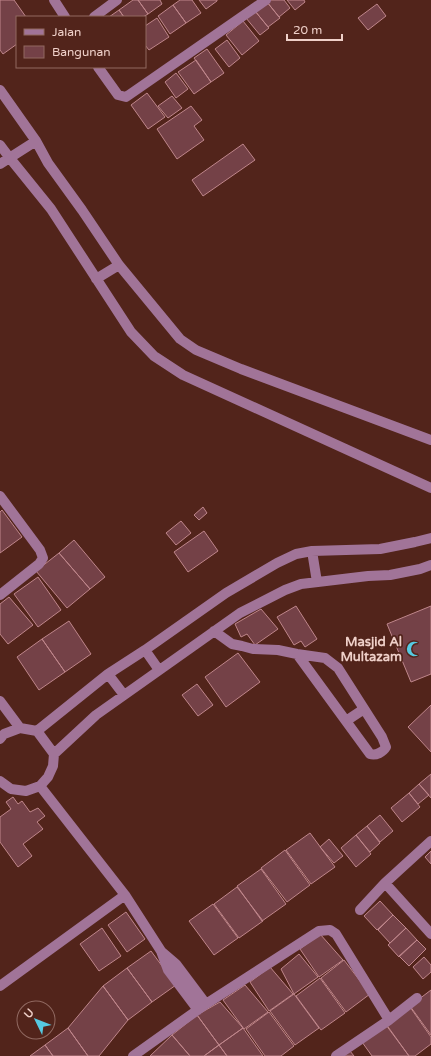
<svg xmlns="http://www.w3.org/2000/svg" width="431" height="1056" font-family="'Varela Round',sans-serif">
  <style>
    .building { fill: #744147; stroke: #bf868b }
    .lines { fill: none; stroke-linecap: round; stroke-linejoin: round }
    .minor { stroke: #a17498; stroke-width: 10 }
    .labels { text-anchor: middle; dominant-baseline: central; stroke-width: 3.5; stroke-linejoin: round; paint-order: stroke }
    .poi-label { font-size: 13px; font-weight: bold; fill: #efd0c9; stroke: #52241b; text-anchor: end }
  </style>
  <rect width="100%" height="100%" fill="#52241b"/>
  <path class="building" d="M0 0H14L26 17H17V44L3 54 0 50Z
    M133 0H138L148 14 143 17H124L119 10Z
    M138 0H160L162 4 148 14Z
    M180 0H192L201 13 186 23 173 5Z
    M199 0H217V1L206 9Z
    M269 0H284L290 8 279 17 267 2Z
    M287 0H304L305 2 295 10Z
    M267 2 280 18 268 27 255 11Z
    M377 4 386 16 368 30 358 18Z
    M173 5 186 23 170 34 158 16Z
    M119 10 124 17H109Z
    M255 11 269 28 260 35 246 18Z
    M157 18 169 37 149 50 145 45V26Z
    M243 21 259 41 242 55 226 35Z
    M227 40 240 58 229 67 215 49Z
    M207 49 224 73 211 82 194 58Z
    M196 60 211 82 194 94 178 72Z
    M176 73 188 89 176 98 165 82Z
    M147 93 165 117 148 129 131 105Z
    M172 96 182 108 168 118 158 106Z
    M191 106 202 120 194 126 204 140 177 159 157 129Z
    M243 144 255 160 203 196 192 180Z
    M203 507 207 513 199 520 194 515Z
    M2 510 22 537 0 553V512Z
    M181 521 191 533 176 545 166 533Z
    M204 531 218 551 188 572 174 552Z
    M74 540 105 577 90 589 59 553Z
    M59 553 90 589 67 608 36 571Z
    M38 577 61 610 38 627 14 594Z
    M9 597 33 625 8 644 0 634V604Z
    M296 606 317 639 305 647 301 641 294 645 277 617Z
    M431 606V674L411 682 387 624Z
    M261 609 278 629 255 645 247 634 241 637 235 624Z
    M69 621 91 654 65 672 42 639Z
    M42 639 65 672 39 690 17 657Z
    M238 653 260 682 226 707 205 677Z
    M197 684 213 705 198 716 182 695Z
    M431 705V752L408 727Z
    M431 774V798L419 784Z
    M419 784 429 795 418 804 409 793Z
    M409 793 420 807 402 822 391 808Z
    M13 797 18 804 22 801 30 812 38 808 45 816 37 822 43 829 23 844 32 856 18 867 0 842V817L11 809 6 802Z
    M380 815 393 831 380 842 367 826Z
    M367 826 380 843 370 852 356 835Z
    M310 833 335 867 311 884 286 850Z
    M356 835 371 854 356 867 341 848Z
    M329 839 343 856 334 863 320 847Z
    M285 850 310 885 287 902 261 868Z
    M431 851V864L425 857Z
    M261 869 286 904 262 921 237 886Z
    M237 887 263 921 239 938 214 904Z
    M380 901 393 915 377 930 364 916Z
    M213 904 238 938 214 955 189 921Z
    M126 912 145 939 127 952 108 925Z
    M393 915 406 928 390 943 378 930Z
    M102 928 121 956 99 971 80 944Z
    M406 928 417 940 399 957 388 945Z
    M320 934 343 960 319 977 300 949Z
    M417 940 426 949 409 966 399 956Z
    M151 951 176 985 152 1002 127 968Z
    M299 954 318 977 294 994 281 969Z
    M424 957 431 965V972L423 979 413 967Z
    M344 960 370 994 346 1012 321 978Z
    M270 967 293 994 269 1011 250 982Z
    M127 968 152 1002 128 1020 103 986Z
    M320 978 345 1013 321 1030 296 996Z
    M245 985 268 1012 244 1029 223 1000Z
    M103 986 128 1020 99 1056H88L68 1028Z
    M431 990V1035L410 1006Z
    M294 994 319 1028 295 1045 270 1011Z
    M220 1002 243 1028 219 1045 197 1015Z
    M410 1007 431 1037V1044L415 1056H409L386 1024Z
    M269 1012 294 1046 281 1056H265L246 1029Z
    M197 1015 219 1045 204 1056H190L172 1035Z
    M386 1025 409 1056H372L362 1042Z
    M68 1028 88 1056H53L45 1045Z
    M243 1028 263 1056H227L219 1045Z
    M172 1035 190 1056H150Z
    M45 1045 53 1056H30Z
    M219 1045 227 1056H204Z
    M350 1051 354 1056H343Z"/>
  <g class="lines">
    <path class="minor" d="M54 0 65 17
      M94 17 117 0
      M98 67 118 95 126 97 266 0
      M0 90 36 141 48 163 82 210 119 265 180 339 196 350 241 369 431 440
      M0 145 9 157 51 209 131 332 154 356 183 375 431 488
      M0 164 36 141
      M96 279 119 265
      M0 496 40 550 43 558 39 564 0 595
      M312 551 317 582
      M214 631 232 644 242 646 253 649 278 650 297 654 325 658 338 668 382 737 386 747C383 752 376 756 370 754L297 654
      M145 650 159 670
      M108 674 124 695
      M0 701 20 728
      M346 721 364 709
      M37 731 108 674 145 650 226 593 277 563 296 554 312 551 380 549 415 542 431 538
      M0 739 4 734 20 728 37 731 54 754 53 766 48 777 40 786 26 791 11 789 0 781
      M54 754 96 715 240 613 285 590 301 584 368 576 390 575 420 569 431 565
      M40 786 125 895 161 951 168 970 198 1010
      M431 841 385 883 431 934
      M360 910 385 883
      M162 952 176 964 206 1004
      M0 986 125 895
      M133 1056 206 1004 319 931 330 930 336 934 389 1020
      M336 1056 389 1020 417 998"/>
  </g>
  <defs>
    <g id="mosque-bare" transform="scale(1.2)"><path d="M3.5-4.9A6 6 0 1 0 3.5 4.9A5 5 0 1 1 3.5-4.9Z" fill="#56c9e1" stroke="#52241b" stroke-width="2.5" paint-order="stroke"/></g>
  </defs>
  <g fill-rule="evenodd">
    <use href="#mosque-bare" x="414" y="649"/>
  </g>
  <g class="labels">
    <g class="poi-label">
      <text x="402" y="642">Masjid Al<tspan x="402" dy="15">Multazam</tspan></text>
    </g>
  </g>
  <rect x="16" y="16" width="130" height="52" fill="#52241b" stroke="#916961"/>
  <rect x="24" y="29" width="20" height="6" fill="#a17498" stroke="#916961"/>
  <text x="52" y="36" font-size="12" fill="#efd0c9">Jalan</text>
  <rect x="24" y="46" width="20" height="12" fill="#744147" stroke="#916961"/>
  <text x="52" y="56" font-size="12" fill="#efd0c9">Bangunan</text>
  <g transform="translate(36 1020) rotate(313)"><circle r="19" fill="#52241b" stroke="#916961"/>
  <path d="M0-3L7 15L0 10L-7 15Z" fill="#56c9e1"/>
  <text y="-6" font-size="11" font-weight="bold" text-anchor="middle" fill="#efd0c9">U</text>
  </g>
  <path d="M287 34v6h55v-6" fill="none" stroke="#efd0c9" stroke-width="2"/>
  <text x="293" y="34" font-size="12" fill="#efd0c9" stroke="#52241b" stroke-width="3" paint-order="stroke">20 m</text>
</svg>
